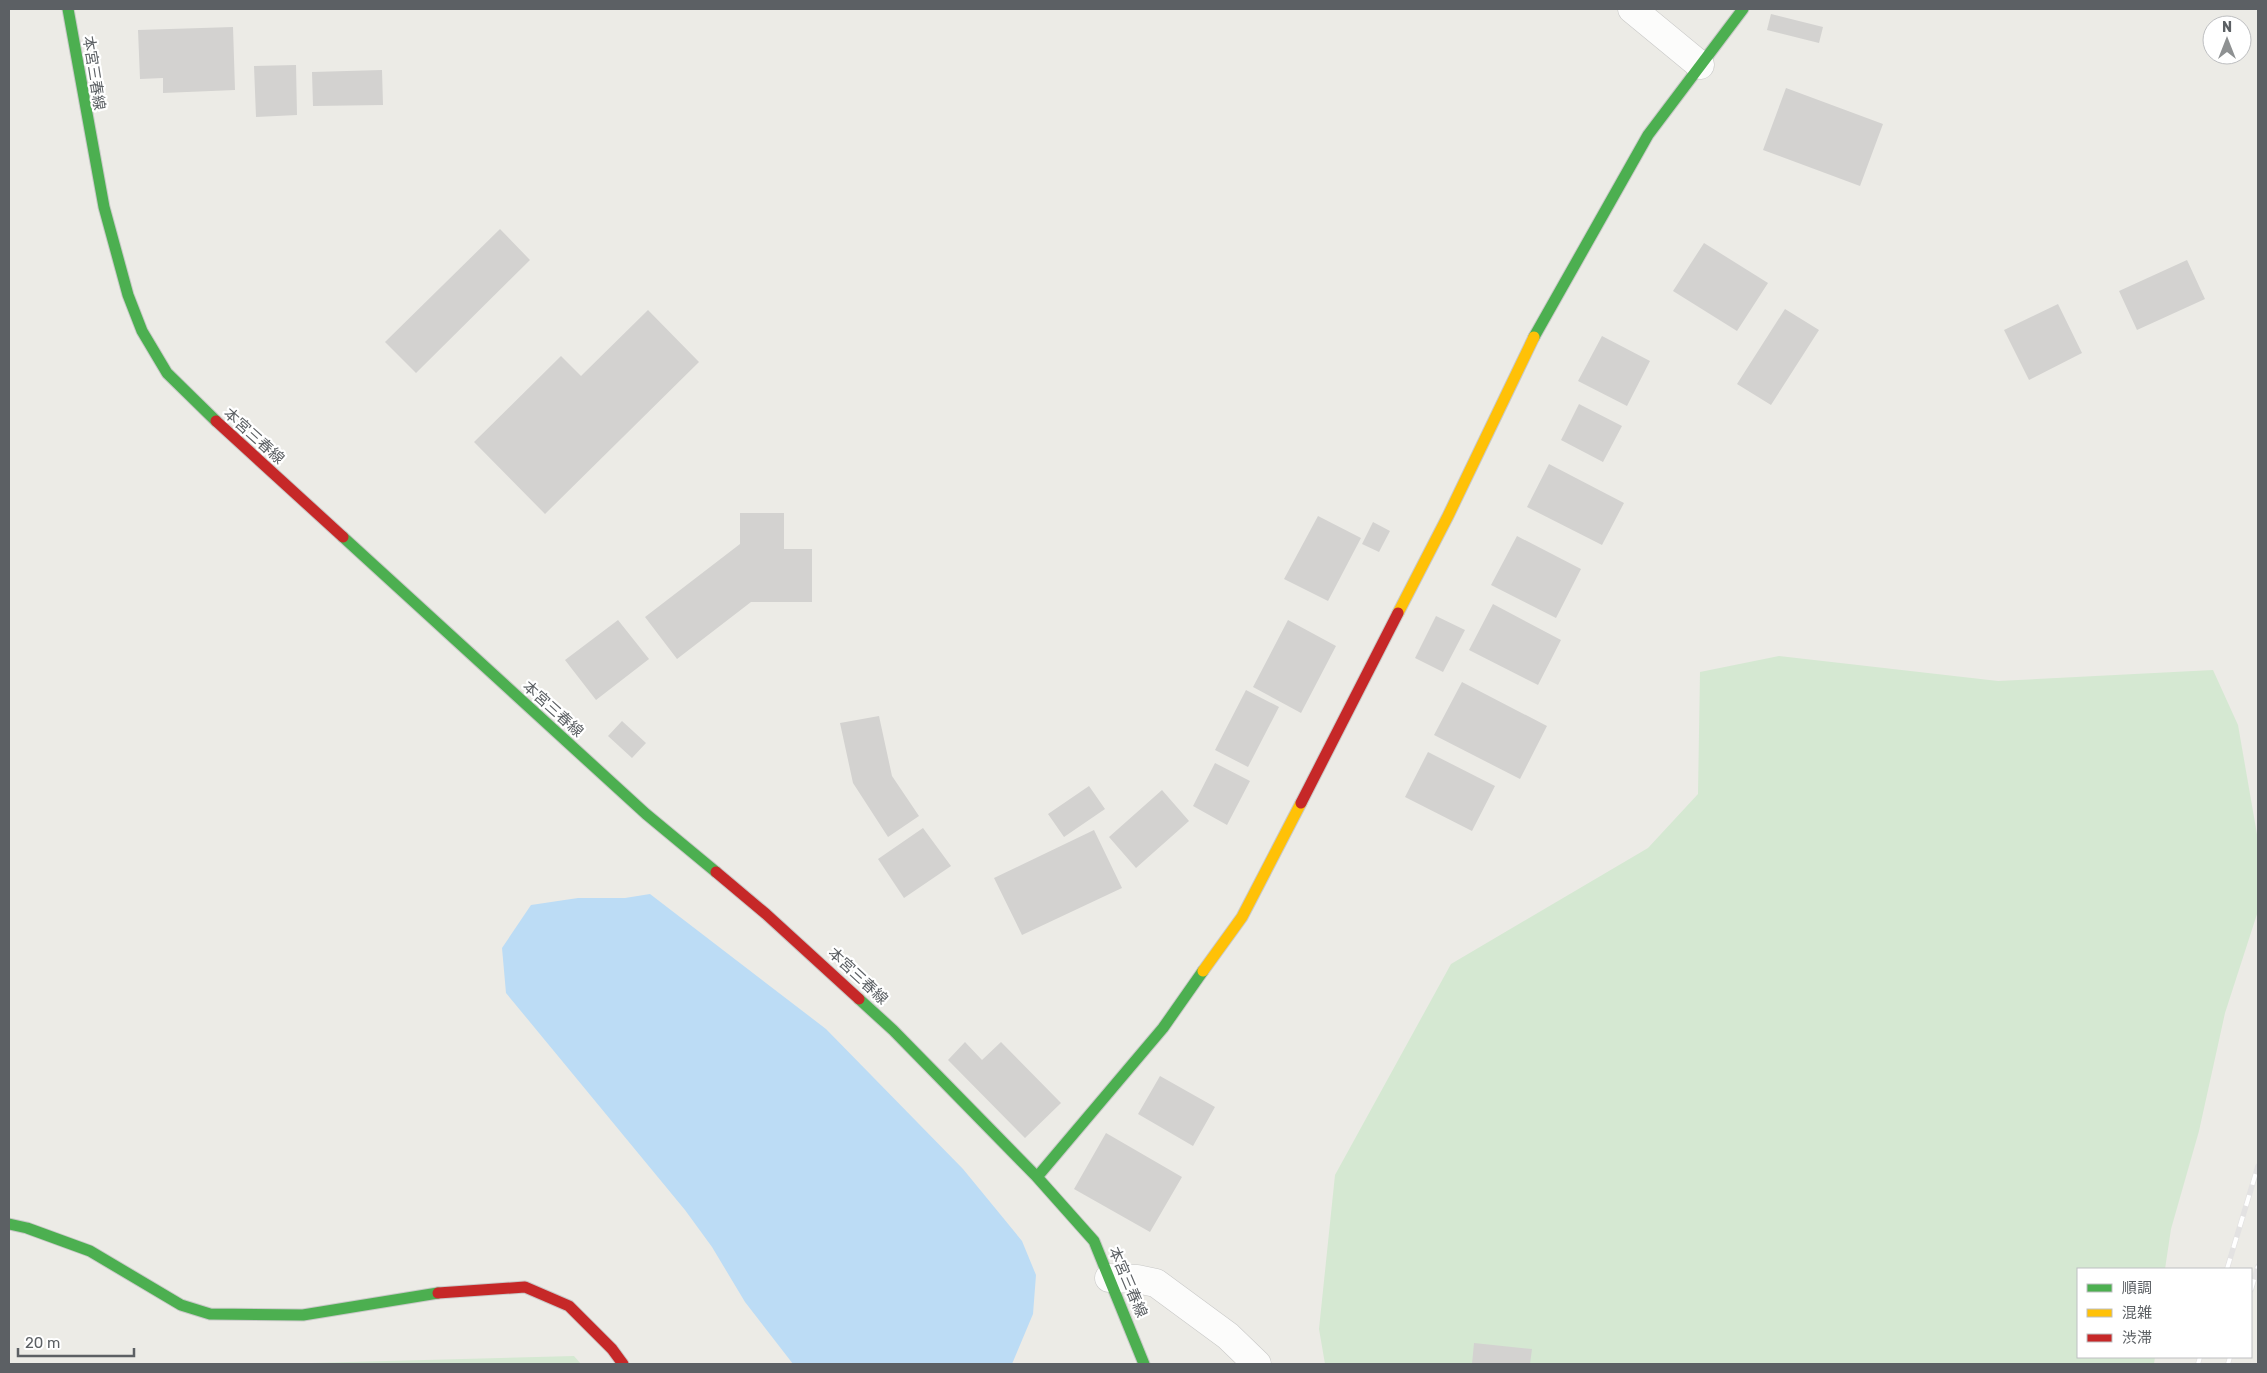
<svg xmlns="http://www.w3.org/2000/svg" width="2267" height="1373" font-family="Rubik,'Noto Sans JP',sans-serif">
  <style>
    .green { fill: #d5e8d2 }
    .water { fill: #bcdcf5 }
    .building { fill: #d3d2d0 }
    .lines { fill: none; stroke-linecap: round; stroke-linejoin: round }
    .street-casing { stroke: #c8c8c7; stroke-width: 29 }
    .fast-casing { stroke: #c9c9c8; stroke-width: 13 }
    .slow-casing { stroke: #c9c9c8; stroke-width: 13 }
    .jam-casing { stroke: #c9c9c8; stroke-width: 13 }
    .street { stroke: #fcfcfb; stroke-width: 28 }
    .fast { stroke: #4caf50; stroke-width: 11 }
    .slow { stroke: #ffc107; stroke-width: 11 }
    .jam { stroke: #c62828; stroke-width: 11 }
    .rail-casing { stroke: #e3e2e2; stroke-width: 5.5 }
    .rail { stroke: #fff; stroke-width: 4; stroke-dasharray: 11; stroke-linecap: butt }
    .labels { text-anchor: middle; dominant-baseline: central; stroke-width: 4.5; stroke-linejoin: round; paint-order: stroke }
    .street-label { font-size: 15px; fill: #5c6064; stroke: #fff }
  </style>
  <rect width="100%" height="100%" fill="#ecebe6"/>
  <path class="green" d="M1779 656 1998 681 2213 670 2238 725 2258 840V911L2225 1013 2199 1131 2171 1229 2165 1269H2078V1357H2155L2154 1364H1325L1319 1329 1335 1175 1451 964 1648 848 1698 794 1700 672Z
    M574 1356 581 1364H273Z"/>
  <path class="water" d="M650 894 826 1029 963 1169 1022 1241 1036 1275 1033 1314 1012 1364H793L745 1302 712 1247 685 1210 506 993 502 948 531 905 578 898H625Z"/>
  <path class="building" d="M1771 14 1823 27 1819 43 1767 30Z
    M233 27 235 90 163 93V78L140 79 138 30Z
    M296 65 297 115 256 117 254 66Z
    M382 70 383 105 313 106 312 72Z
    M1786 88 1883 124 1860 186 1763 150Z
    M500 229 530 260 416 373 385 342Z
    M1704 243 1768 283 1737 331 1673 291Z
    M2187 260 2205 299 2137 330 2119 291Z
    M2058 304 2082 353 2029 380 2004 330Z
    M1785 309 1819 330 1771 405 1737 384Z
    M648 310 699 362 545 514 474 442 561 356 581 376Z
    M1602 336 1650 361 1627 406 1578 381Z
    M1579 404 1622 426 1603 462 1561 440Z
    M1549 464 1624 503 1602 545 1527 507Z
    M740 513H784V549H812V602H751L677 659 645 617 740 544Z
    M1318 516 1361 538 1328 601 1284 579Z
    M1373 522 1390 531 1379 552 1362 544Z
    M1517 536 1581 569 1556 618 1491 585Z
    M1493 604 1561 640 1538 685 1469 650Z
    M1436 616 1465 630 1443 672 1415 658Z
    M618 620 649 659 596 700 565 660Z
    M1288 620 1336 646 1301 713 1253 687Z
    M1462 682 1547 726 1520 779 1434 735Z
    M1246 690 1279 707 1248 767 1215 750Z
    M879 716 892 776 919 816 888 837 853 783 840 723Z
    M622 721 646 743 632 758 608 736Z
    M1428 752 1495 786 1472 831 1405 797Z
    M1215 763 1250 781 1227 825 1193 806Z
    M1089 786 1105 809 1064 837 1048 814Z
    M1162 790 1189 821 1136 868 1109 837Z
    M923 828 951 866 904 898 878 859Z
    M1094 830 1122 888 1022 935 994 878Z
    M965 1042 982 1060 1001 1042 1061 1103 1025 1138 948 1060Z
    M1160 1076 1215 1107 1193 1146 1138 1114Z
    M1106 1133 1182 1177 1150 1232 1074 1189Z
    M1474 1343 1532 1349 1530 1364H1472Z"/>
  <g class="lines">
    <g class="street-casing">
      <path id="street" d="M1632 9 1700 65
        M1109 1278 1137 1279 1156 1283 1228 1336 1257 1364"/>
    </g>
    <g class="fast-casing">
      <path id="fast" d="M68 9 104 207 128 295 142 331 167 373 216 421
        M1534 337 1648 135 1743 9
        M343 537 646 814 716 872
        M859 999 893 1030 1037 1177 1094 1241 1144 1364
        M1037 1177 1163 1028 1203 971
        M9 1224 27 1228 90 1251 181 1305 210 1314 303 1315 438 1293"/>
    </g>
    <g class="slow-casing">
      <path id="slow" d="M1398 613 1448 516 1534 337
        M1203 971 1242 917 1301 803"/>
    </g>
    <g class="jam-casing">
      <path id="jam" d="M216 421 343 537
        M1301 803 1398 613
        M716 872 766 914 859 999
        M438 1293 525 1287 569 1306 612 1349 623 1364"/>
    </g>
    <use href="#street" class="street"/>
    <use href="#fast" class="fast"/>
    <use href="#slow" class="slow"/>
    <use href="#jam" class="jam"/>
    <g class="rail-casing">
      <path id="rail" d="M2227 1269 2258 1166
        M2251 1290 2258 1266
        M2198 1364 2200 1357
        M2228 1364 2230 1357"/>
    </g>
    <use href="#rail" class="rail"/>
  </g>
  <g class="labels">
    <g class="street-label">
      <text transform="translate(94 73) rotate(81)">本宮三春線</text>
      <text transform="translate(254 436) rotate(42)">本宮三春線</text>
      <text transform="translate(553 709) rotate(42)">本宮三春線</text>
      <text transform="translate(858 976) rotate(43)">本宮三春線</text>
      <text transform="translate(1128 1282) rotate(67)">本宮三春線</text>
    </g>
  </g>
  <rect width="2267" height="1373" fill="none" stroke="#5c6064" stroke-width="20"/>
  <rect x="2077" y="1268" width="175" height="90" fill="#ffffff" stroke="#bebfc1"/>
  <rect x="2087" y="1284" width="25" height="8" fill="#4caf50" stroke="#bebfc1"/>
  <text x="2122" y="1293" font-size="15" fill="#5c6064">順調</text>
  <rect x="2087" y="1309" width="25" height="8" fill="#ffc107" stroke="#bebfc1"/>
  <text x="2122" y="1318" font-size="15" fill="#5c6064">混雑</text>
  <rect x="2087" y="1334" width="25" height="8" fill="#c62828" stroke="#bebfc1"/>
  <text x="2122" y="1343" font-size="15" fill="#5c6064">渋滞</text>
  <g transform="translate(2227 40)"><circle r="24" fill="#ffffff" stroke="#bebfc1"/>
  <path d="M0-4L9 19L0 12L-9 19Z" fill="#8e9192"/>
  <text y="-8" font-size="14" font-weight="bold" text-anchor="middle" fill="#5c6064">N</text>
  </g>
  <path d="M18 1348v8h116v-8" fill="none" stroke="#5c6064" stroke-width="2.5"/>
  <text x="25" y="1348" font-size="15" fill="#5c6064" stroke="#ffffff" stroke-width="4" paint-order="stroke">20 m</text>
</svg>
